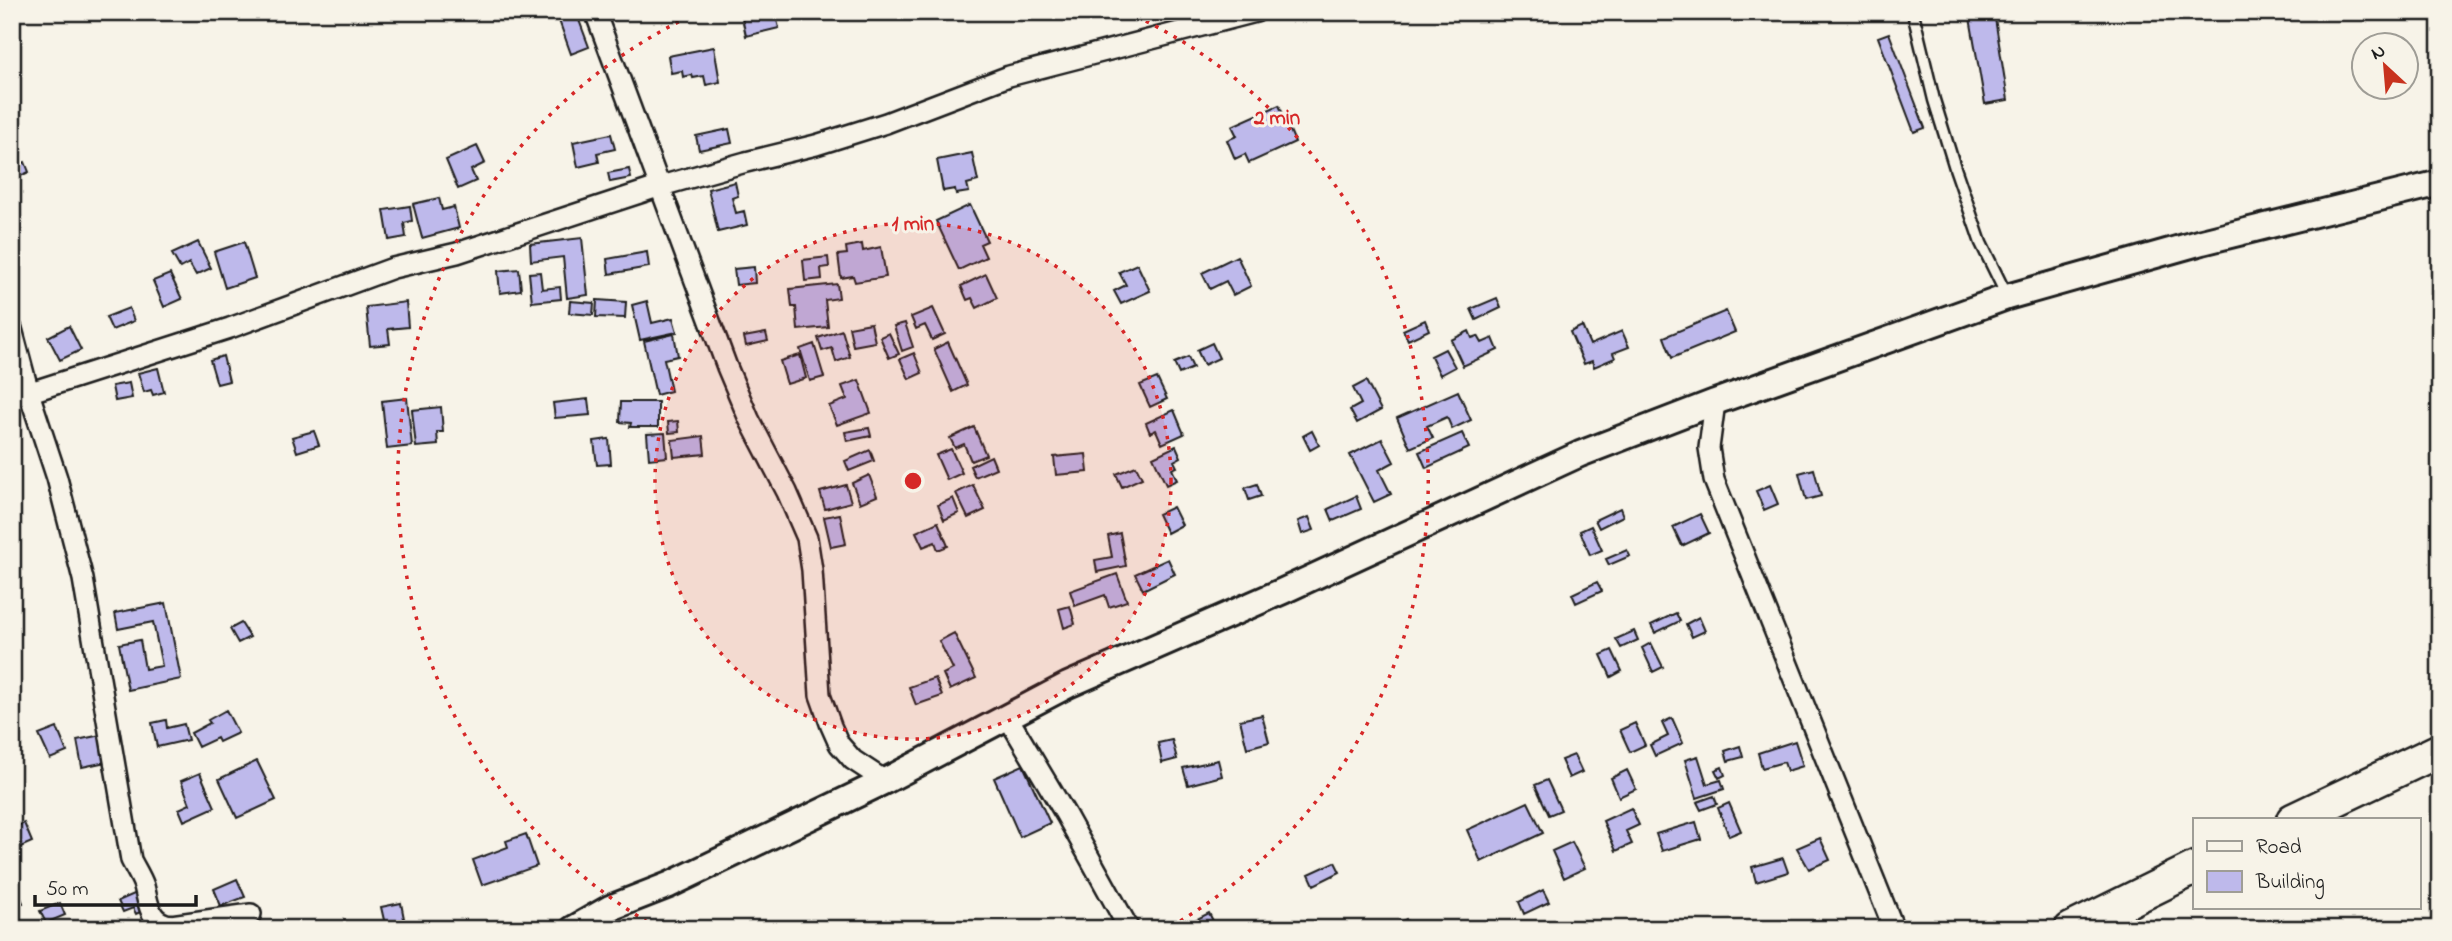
<svg xmlns="http://www.w3.org/2000/svg" width="2452" height="941" font-family="'Indie Flower',sans-serif">
  <style>
    .building { fill: #beb9eb; stroke: #1c1c1c; stroke-width: 2 }
    .lines { fill: none; stroke-linecap: round; stroke-linejoin: round }
    .service-casing { stroke: #1c1c1c; stroke-width: 15 }
    .minor-casing { stroke: #1c1c1c; stroke-width: 24 }
    .tertiary-casing { stroke: #1c1c1c; stroke-width: 30 }
    .trunk-casing { stroke: #1c1c1c; stroke-width: 37 }
    .service { stroke: #f7f3e8; stroke-width: 10 }
    .minor { stroke: #f7f3e8; stroke-width: 19 }
    .tertiary { stroke: #f7f3e8; stroke-width: 24 }
    .trunk { stroke: #f7f3e8; stroke-width: 32 }
    .ring { fill: none; stroke: #d62828; stroke-width: 3.5; stroke-dasharray: 3.5 7 }
    .centre { fill: #d62828; stroke: #f7f3e8; stroke-width: 3.5 }
    .ring-label { font-size: 21px; text-anchor: middle; font-weight: bold; fill: #d62828; stroke: #f7f3e8; stroke-width: 6; stroke-linejoin: round; paint-order: stroke }
  </style>
  <rect width="100%" height="100%" fill="#f7f3e8"/>
  <filter id="ink" filterUnits="userSpaceOnUse"><feTurbulence type="fractalNoise" baseFrequency=".0143" numOctaves="2"/><feDisplacementMap in="SourceGraphic" scale="14" xChannelSelector="R" yChannelSelector="G"/><feConvolveMatrix kernelMatrix="1 2 1 2 8 2 1 2 1" color-interpolation-filters="sRGB"/></filter>
  <g filter="url(#ink)">
    <path class="building" d="M556 12H576L589 47 571 54Z
      M775 12 779 28 746 36 741 13Z
      M1969 12H1994L2008 100 1985 104Z
      M1889 33 1925 128 1914 132 1878 37Z
      M714 47 720 82 706 85 704 76 693 78 692 75 683 77 682 71 671 73 668 56Z
      M1279 105 1295 142 1249 163 1245 154 1235 159 1227 140 1237 136 1232 126Z
      M729 129 732 143 699 150 696 136Z
      M611 134 615 149 597 153 599 162 578 167 573 142Z
      M477 146 485 163 471 170 476 181 458 189 446 160Z
      M972 153 978 181 967 184 969 192 956 194 955 189 943 191 937 160Z
      M25 162 29 172 12 180V168Z
      M629 169 631 178 610 182 608 173Z
      M735 182 738 196 732 198 736 213 744 211 747 225 718 232 708 189Z
      M439 198 442 210 454 207 459 228 422 238 413 204Z
      M970 205 987 241 980 244 986 257 959 270 936 221Z
      M410 206 412 221 404 223 406 237 389 240 384 210Z
      M582 238 588 295 567 298 563 257 531 261 530 244Z
      M198 242 211 268 196 275 189 263 180 268 172 254Z
      M244 242 255 278 225 288 214 252Z
      M862 244 863 251 881 247 886 277 855 282 853 276 841 278 838 255 847 254 846 247Z
      M647 252 649 267 609 274 607 259Z
      M1237 256 1251 286 1233 295 1226 281 1210 289 1202 273Z
      M828 257 829 267 821 268 822 279 805 281 803 260Z
      M1137 264 1150 291 1121 304 1114 291 1126 285 1119 272Z
      M754 267 755 283 736 285 734 269Z
      M519 269 521 290 500 293 498 271Z
      M540 272 542 289 560 287 561 299 532 302 529 273Z
      M170 274 182 299 164 307 153 281Z
      M986 274 997 298 977 308 972 298 967 300 961 286Z
      M837 284 839 298 825 300 828 327 798 330 796 307H792L790 289Z
      M1497 298 1501 308 1476 320 1471 309Z
      M597 300 626 302 625 318 596 317Z
      M570 301 594 303 593 315 569 313Z
      M647 301 652 323 673 318 677 332 640 340 632 305Z
      M406 302 408 327 388 329 390 344 370 346 366 307Z
      M129 308 134 321 112 330 106 317Z
      M933 308 945 334 932 340 925 325 916 329 911 317Z
      M1726 311 1735 332 1672 358 1664 337Z
      M1425 320 1429 330 1408 340 1403 330Z
      M871 323 875 342 853 346 849 327Z
      M905 323 913 347 902 351 894 326Z
      M69 326 81 350 60 360 48 337Z
      M1582 326 1590 345 1622 331 1629 347 1613 353 1615 358 1594 367 1592 361 1584 364 1570 332Z
      M842 330 850 357 836 362 832 348 822 351 818 338Z
      M1469 331 1472 338 1478 336 1482 343 1493 338 1498 350 1463 366 1451 340Z
      M766 333 768 341 746 346 744 337Z
      M889 333 899 354 889 358 880 337Z
      M674 334 678 356 664 359 671 391 656 395 644 341Z
      M948 342 967 385 953 392 934 349Z
      M1212 343 1219 358 1204 365 1197 350Z
      M814 344 824 377 810 381 800 349Z
      M1445 349 1455 367 1440 375 1431 356Z
      M914 353 922 373 909 379 900 359Z
      M800 355 806 378 787 384 780 361Z
      M223 356 229 381 217 384 210 360Z
      M1188 357 1193 368 1179 374 1174 363Z
      M158 368 164 392 153 395 151 390 144 392 138 373Z
      M1157 378 1167 399 1150 407 1140 385Z
      M859 380 871 413 837 425 829 406 847 399 842 386Z
      M1366 381 1381 410 1357 423 1350 410 1361 404 1353 388Z
      M129 383 132 398 115 401 112 386Z
      M1458 391 1471 420 1452 429 1447 417 1427 426 1433 438 1410 448 1397 418Z
      M407 398 412 446 387 449 382 401Z
      M588 399 590 415 555 418 553 403Z
      M621 402H658V427H630L631 423 620 422Z
      M441 407 443 432H437L438 445 416 447 412 410Z
      M1174 410 1184 434 1162 444 1156 430 1150 433 1146 423Z
      M678 421 679 432 669 433 668 422Z
      M974 427 986 455 971 461 964 444 955 448 950 438Z
      M869 428 871 436 847 441 845 432Z
      M314 431 319 445 297 452 292 437Z
      M1312 431 1319 445 1310 450 1303 436Z
      M665 433 667 457 649 459 647 434Z
      M1462 433 1469 448 1426 468 1419 452Z
      M703 436 705 454 674 457 672 440Z
      M609 439 611 464 597 465 594 441Z
      M1382 439 1394 462 1379 470 1391 494 1374 502 1350 455Z
      M1176 446 1181 457 1174 461 1177 467 1172 469 1177 480 1166 485 1153 457Z
      M951 449 962 473 947 480 936 455Z
      M870 450 874 461 849 471 845 461Z
      M1086 454 1088 472 1056 475 1054 457Z
      M991 456 996 468 975 477 970 466Z
      M1136 466 1142 478 1122 487 1116 474Z
      M1814 469 1821 496 1806 500 1799 473Z
      M869 475 877 496 860 503 852 483Z
      M1257 484 1261 496 1249 500 1245 488Z
      M846 485 851 502 825 509 820 492Z
      M973 485 985 510 968 518 956 493Z
      M1770 485 1778 504 1764 510 1756 491Z
      M1356 496 1361 509 1333 521 1328 509Z
      M953 498 959 513 944 520 938 505Z
      M1173 507 1182 525 1167 533 1158 514Z
      M1620 508 1623 516 1599 528 1595 520Z
      M840 514 846 544 831 547 824 517Z
      M1700 514 1709 533 1682 546 1673 527Z
      M1309 517 1314 530 1302 534 1298 521Z
      M938 522 948 546 938 550 935 542 923 547 916 532Z
      M1591 526 1602 550 1590 555 1580 531Z
      M1120 533 1126 566 1097 572 1095 560 1112 557 1108 536Z
      M1627 550 1630 556 1609 565 1606 559Z
      M1168 559 1175 574 1143 590 1135 574Z
      M1117 574 1127 601 1109 607 1105 595 1075 606 1070 591Z
      M1597 582 1602 591 1576 603 1572 594Z
      M166 603 181 679 128 690 119 644 140 640 145 669 162 666 153 622 118 629 115 613Z
      M1070 606 1075 624 1064 628 1059 609Z
      M1676 613 1680 621 1655 633 1651 625Z
      M1699 617 1705 631 1692 637 1686 624Z
      M241 623 250 637 238 643 230 629Z
      M1634 631 1638 640 1621 648 1616 639Z
      M954 633 976 678 950 690 943 674 953 669 939 641Z
      M1651 643 1663 667 1653 672 1642 648Z
      M1612 650 1622 671 1611 677 1601 655Z
      M935 678 942 696 916 705 909 687Z
      M226 710 238 733 219 742 217 738 198 747 191 733 210 723 208 720Z
      M1262 715 1269 742 1247 748 1240 720Z
      M1672 718 1683 743 1655 756 1650 745 1668 736 1662 723Z
      M166 720 167 728 184 724 188 740 157 747 152 723Z
      M1635 723 1645 745 1630 752 1620 730Z
      M57 728 67 752 50 759 39 735Z
      M101 735 106 762 82 767 77 740Z
      M1172 740 1177 759 1162 763 1158 743Z
      M1795 741 1803 766 1787 771 1784 762 1762 768 1758 753Z
      M1740 746 1743 757 1728 761 1725 751Z
      M1574 755 1582 772 1569 778 1561 760Z
      M1698 756 1707 784 1721 780 1724 789 1697 798 1685 760Z
      M1218 760 1222 776 1188 785 1183 768Z
      M257 761 276 800 237 818 219 779Z
      M1023 765 1050 823 1020 837 994 778Z
      M1722 767 1725 775 1719 778 1715 770Z
      M1627 770 1636 789 1619 797 1611 778Z
      M200 773 215 807 184 821 179 809 190 804 181 781Z
      M1547 780 1561 810 1549 815 1535 785Z
      M1714 796 1717 804 1701 810 1697 802Z
      M1528 802 1543 833 1481 862 1467 830Z
      M1729 803 1741 831 1729 836 1718 808Z
      M1631 808 1639 825 1626 831 1632 844 1616 851 1603 821Z
      M1696 822 1701 839 1662 851 1656 834Z
      M24 823 32 842 16 849 12 840V828Z
      M526 834 537 866 482 885 473 860 508 847 506 841Z
      M1820 838 1830 860 1809 869 1797 848Z
      M1572 842 1585 868 1564 878 1552 851Z
      M1783 858 1788 872 1756 882 1752 867Z
      M1335 862 1340 872 1314 885 1309 874Z
      M237 879 245 897 221 906 214 889Z
      M17 888 23 903 12 907V890Z
      M1543 890 1549 902 1524 914 1519 902Z
      M141 891 149 908 136 914 133 908 123 912 118 901Z
      M60 903 65 915 46 923 40 911Z
      M401 903 406 929H386L381 907Z
      M1209 913 1217 929H1184L1183 926Z
      M1406 919 1410 929H1384Z"/>
    <g class="lines">
      <g class="service-casing">
        <path id="service" d="M1914 17 1934 100 1955 168 1981 243 2007 296"/>
      </g>
      <g class="minor-casing">
        <path id="minor" d="M595 12 727 367 749 419 787 492 807 538 812 570 820 695 831 726 839 744 853 760 885 781
          M12 329 29 393 57 478 83 579 131 860C135 868 141 877 144 886 149 905 149 922 171 925L251 914
          M12 398 230 328 393 268 457 253 661 186 746 162 816 145 886 123 1009 76 1256 12
          M1715 402 1709 448 1714 480 1894 929
          M1007 716 1066 815 1129 929"/>
      </g>
      <g class="tertiary-casing">
        <path id="tertiary" d="M573 929 610 908 669 885 885 781 1068 685 1283 591 1580 454 1715 402 2007 297 2202 242 2440 183"/>
      </g>
      <g class="trunk-casing">
        <path id="trunk" d="M2293 820 2440 750
          M2071 929 2195 868"/>
      </g>
      <use href="#service" class="service"/>
      <use href="#minor" class="minor"/>
      <use href="#tertiary" class="tertiary"/>
      <use href="#trunk" class="trunk"/>
    </g>
  </g>
  <circle cx="913" cy="481" r="258" fill="#d62828" fill-opacity=".12"/>
  <g class="ring">
    <circle cx="913" cy="481" r="258"/>
    <path d="M656 927A515 515 0 0 1 699 12M1127 12A515 515 0 0 1 1170 927"/>
  </g>
  <circle cx="913" cy="481" r="10" class="centre"/>
  <g class="ring-label">
    <text x="1277" y="124">2 min</text>
    <text x="913" y="230">1 min</text>
  </g>
  <rect width="2452" height="941" fill="none" stroke="#f7f3e8" stroke-width="42"/>
  <rect x="21" y="21" width="2410" height="899" fill="none" stroke="#1c1c1c" stroke-width="2.5" filter="url(#ink)"/>
  <rect x="2193" y="818" width="228" height="91" fill="#f7f3e8" stroke="#9f9d96" stroke-width="2"/>
  <rect x="2207" y="841" width="35" height="10" fill="#f7f3e8" stroke="#9f9d96" stroke-width="2"/>
  <text x="2256" y="853" font-size="21" fill="#1c1c1c">Road</text>
  <rect x="2207" y="871" width="35" height="21" fill="#beb9eb" stroke="#9f9d96" stroke-width="2"/>
  <text x="2256" y="888" font-size="21" fill="#1c1c1c">Building</text>
  <g transform="translate(2385 66) rotate(334)"><circle r="33" fill="#f7f3e8" stroke="#9f9d96" stroke-width="2"/>
  <path d="M0-5L12 26L0 18L-12 26Z" fill="#c8321e"/>
  <text y="-10" font-size="19" font-weight="bold" text-anchor="middle" fill="#1c1c1c">N</text>
  </g>
  <path d="M35 895v10h161v-10" fill="none" stroke="#1c1c1c" stroke-width="3.5"/>
  <text x="46" y="895" font-size="21" fill="#1c1c1c" stroke="#f7f3e8" stroke-width="5" paint-order="stroke">50 m</text>
</svg>
